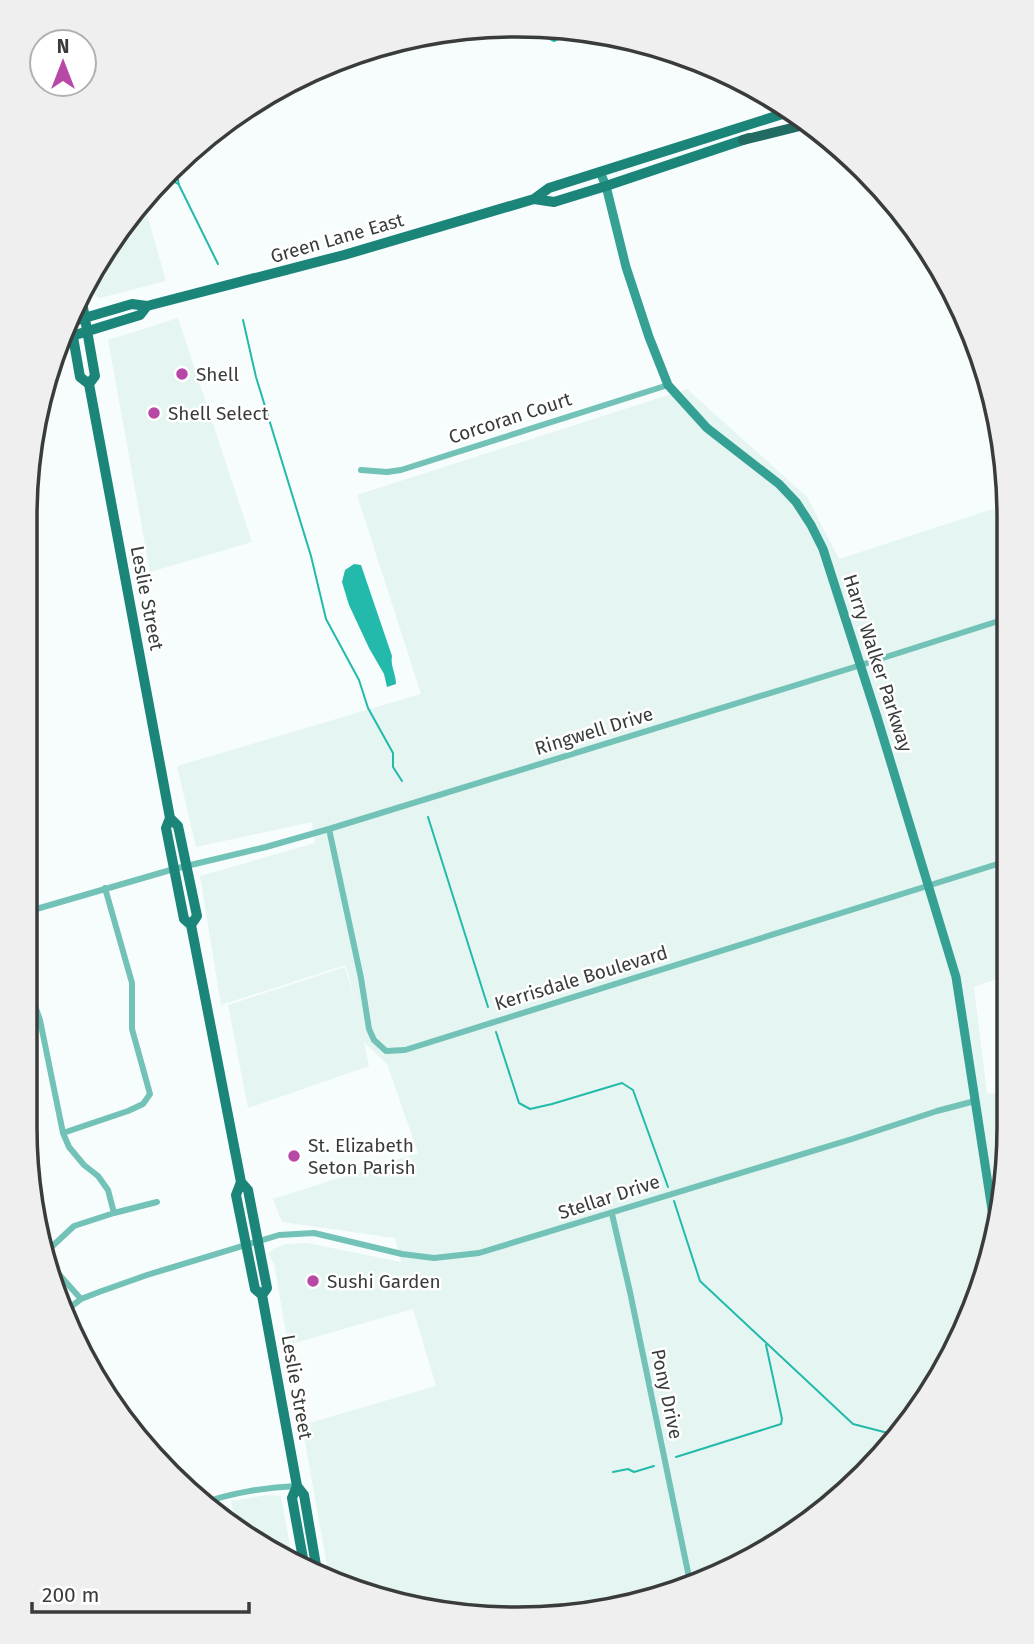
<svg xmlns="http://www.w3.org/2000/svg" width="1034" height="1644" font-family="'Fira Sans',sans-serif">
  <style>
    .built { fill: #e5f5f2 }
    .water { fill: #23baab }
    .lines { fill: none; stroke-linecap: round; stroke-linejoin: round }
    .stream { stroke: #23baab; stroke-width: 2 }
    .street { stroke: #72c2b7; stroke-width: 6 }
    .secondary { stroke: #35a094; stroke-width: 9 }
    .primary { stroke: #1b857a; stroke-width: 10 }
    .highway { stroke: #226b63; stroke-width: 10 }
    .poi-dot { fill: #b848a5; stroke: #fff; stroke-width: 2.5 }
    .labels { text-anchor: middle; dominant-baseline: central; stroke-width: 5; stroke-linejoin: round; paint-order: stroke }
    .street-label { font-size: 19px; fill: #3a3c3c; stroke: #fff }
    .poi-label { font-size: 19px; fill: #3a3c3c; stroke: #fff; text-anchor: start }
    .rim { fill: none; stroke: #3a3c3c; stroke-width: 3.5 }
  </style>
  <rect width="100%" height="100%" fill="#f7fdfc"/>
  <path class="built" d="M144 204 166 281 100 298 88 292 86 286 127 217 137 205Z
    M178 318 252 542 150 572 108 340Z
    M687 389 807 497 839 559 1008 504 1006 976 974 987 987 1094 1006 1092 1005 1191 972 1315 907 1427 791 1536 645 1603 517 1619 358 1593 329 1577 302 1425 436 1386 413 1309 288 1345 274 1263 268 1254 273 1249 286 1244 307 1243 401 1262 395 1238 282 1222 273 1199 418 1153 387 1064 364 1042 369 1066 248 1108 228 1005 345 967 355 1003 346 965 221 1005 200 876 315 843 312 822 196 847 177 766 421 694 357 495Z
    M268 1495 281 1496 292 1558 236 1528 231 1501Z"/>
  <path class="water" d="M354 564 361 565 392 656C390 665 396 674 396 684L387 687 384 674 369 648 349 605 342 582 345 570Z"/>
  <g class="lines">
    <path class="stream" d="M524 26 554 41 575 30
      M175 166 179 185 218 264
      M165 176 178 184
      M243 320 256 377 311 556 326 619 359 680 368 708 393 753V767L402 781
      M428 817 488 1007
      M496 1032 519 1103 530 1109 552 1104 622 1083 633 1090 668 1187
      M674 1201 700 1281 853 1424 884 1432 900 1434
      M676 1457 781 1424 782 1419 766 1345
      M613 1472 628 1469 634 1472 654 1466"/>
    <path class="street" d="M361 470 387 472 401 470 668 385
      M329 829 361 978 369 1029 374 1040 386 1051 405 1050 1007 861
      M26 912 174 869 266 847 329 829 861 665 1008 618
      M25 996 35 1006 40 1020 63 1133 69 1147 84 1165 98 1176 108 1190 114 1213
      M63 1133 128 1111 143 1104 150 1094 132 1029V983L105 888
      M612 1214 630 1292 690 1582
      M45 1253 74 1226 114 1213 157 1202
      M47 1261 81 1299
      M64 1312 81 1299 99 1292 147 1275 279 1235 314 1233 402 1254 434 1258 479 1253 852 1139 937 1111 975 1101
      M203 1503C231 1493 267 1487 297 1486"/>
    <path class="secondary" d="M600 172 606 186 626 267 649 337 668 385 707 428 779 484 796 502 811 525 823 549 877 717 956 977 995 1229"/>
    <path class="primary" d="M534 199 554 202 606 186 749 138
      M81 296 95 376 89 384 170 818 178 826 197 916 191 925
      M64 324 132 304 147 306 344 255 534 199 549 188 792 111
      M72 331 80 377 89 384
      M59 340 140 315 147 306
      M170 818 166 828 184 919 191 925 241 1182 248 1190 267 1288 262 1295 297 1486 304 1495 317 1571
      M241 1182 236 1195 255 1289 262 1295
      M297 1486 292 1498 304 1564"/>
    <path class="highway" d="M743 140 812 123"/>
  </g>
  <g class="poi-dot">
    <circle cx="182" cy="374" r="7"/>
    <circle cx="154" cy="413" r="7"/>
    <circle cx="294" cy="1156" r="7"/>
    <circle cx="313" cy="1281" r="7"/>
  </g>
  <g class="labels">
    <g class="street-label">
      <text transform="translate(337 238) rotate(-16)">Green Lane East</text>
      <text transform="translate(510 418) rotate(-18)">Corcoran Court</text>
      <text transform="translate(147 598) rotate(79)">Leslie Street</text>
      <text transform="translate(878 663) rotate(72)">Harry Walker Parkway</text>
      <text transform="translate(594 731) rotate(-17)">Ringwell Drive</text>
      <text transform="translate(581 978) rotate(-17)">Kerrisdale Boulevard</text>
      <text transform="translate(609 1197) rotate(-18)">Stellar Drive</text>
      <text transform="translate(297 1387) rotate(80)">Leslie Street</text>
      <text transform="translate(667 1394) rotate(78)">Pony Drive</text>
    </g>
    <g class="poi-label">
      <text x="196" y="374">Shell</text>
      <text x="168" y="413">Shell Select</text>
      <text x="308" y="1145">St. Elizabeth<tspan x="308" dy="22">Seton Parish</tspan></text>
      <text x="327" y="1281">Sushi Garden</text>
    </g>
  </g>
  <path d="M0 0H1034V1644H0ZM517 37H517A480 480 0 0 1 997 517V1127A480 480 0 0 1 517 1607H517A480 480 0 0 1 37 1127V517A480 480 0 0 1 517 37Z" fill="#efefef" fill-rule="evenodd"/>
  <path class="rim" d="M517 37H517A480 480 0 0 1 997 517V1127A480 480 0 0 1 517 1607H517A480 480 0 0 1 37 1127V517A480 480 0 0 1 517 37Z"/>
  <g transform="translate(63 63)"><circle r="33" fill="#ffffff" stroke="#b0b1b1" stroke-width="2"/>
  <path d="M0-5L12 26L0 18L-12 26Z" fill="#b848a5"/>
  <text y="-10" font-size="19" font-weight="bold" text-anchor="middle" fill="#3a3c3c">N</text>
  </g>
  <path d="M32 1602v10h217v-10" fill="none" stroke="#3a3c3c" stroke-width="3.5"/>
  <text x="42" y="1602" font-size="21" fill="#3a3c3c" stroke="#ffffff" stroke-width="5" paint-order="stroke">200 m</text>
</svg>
